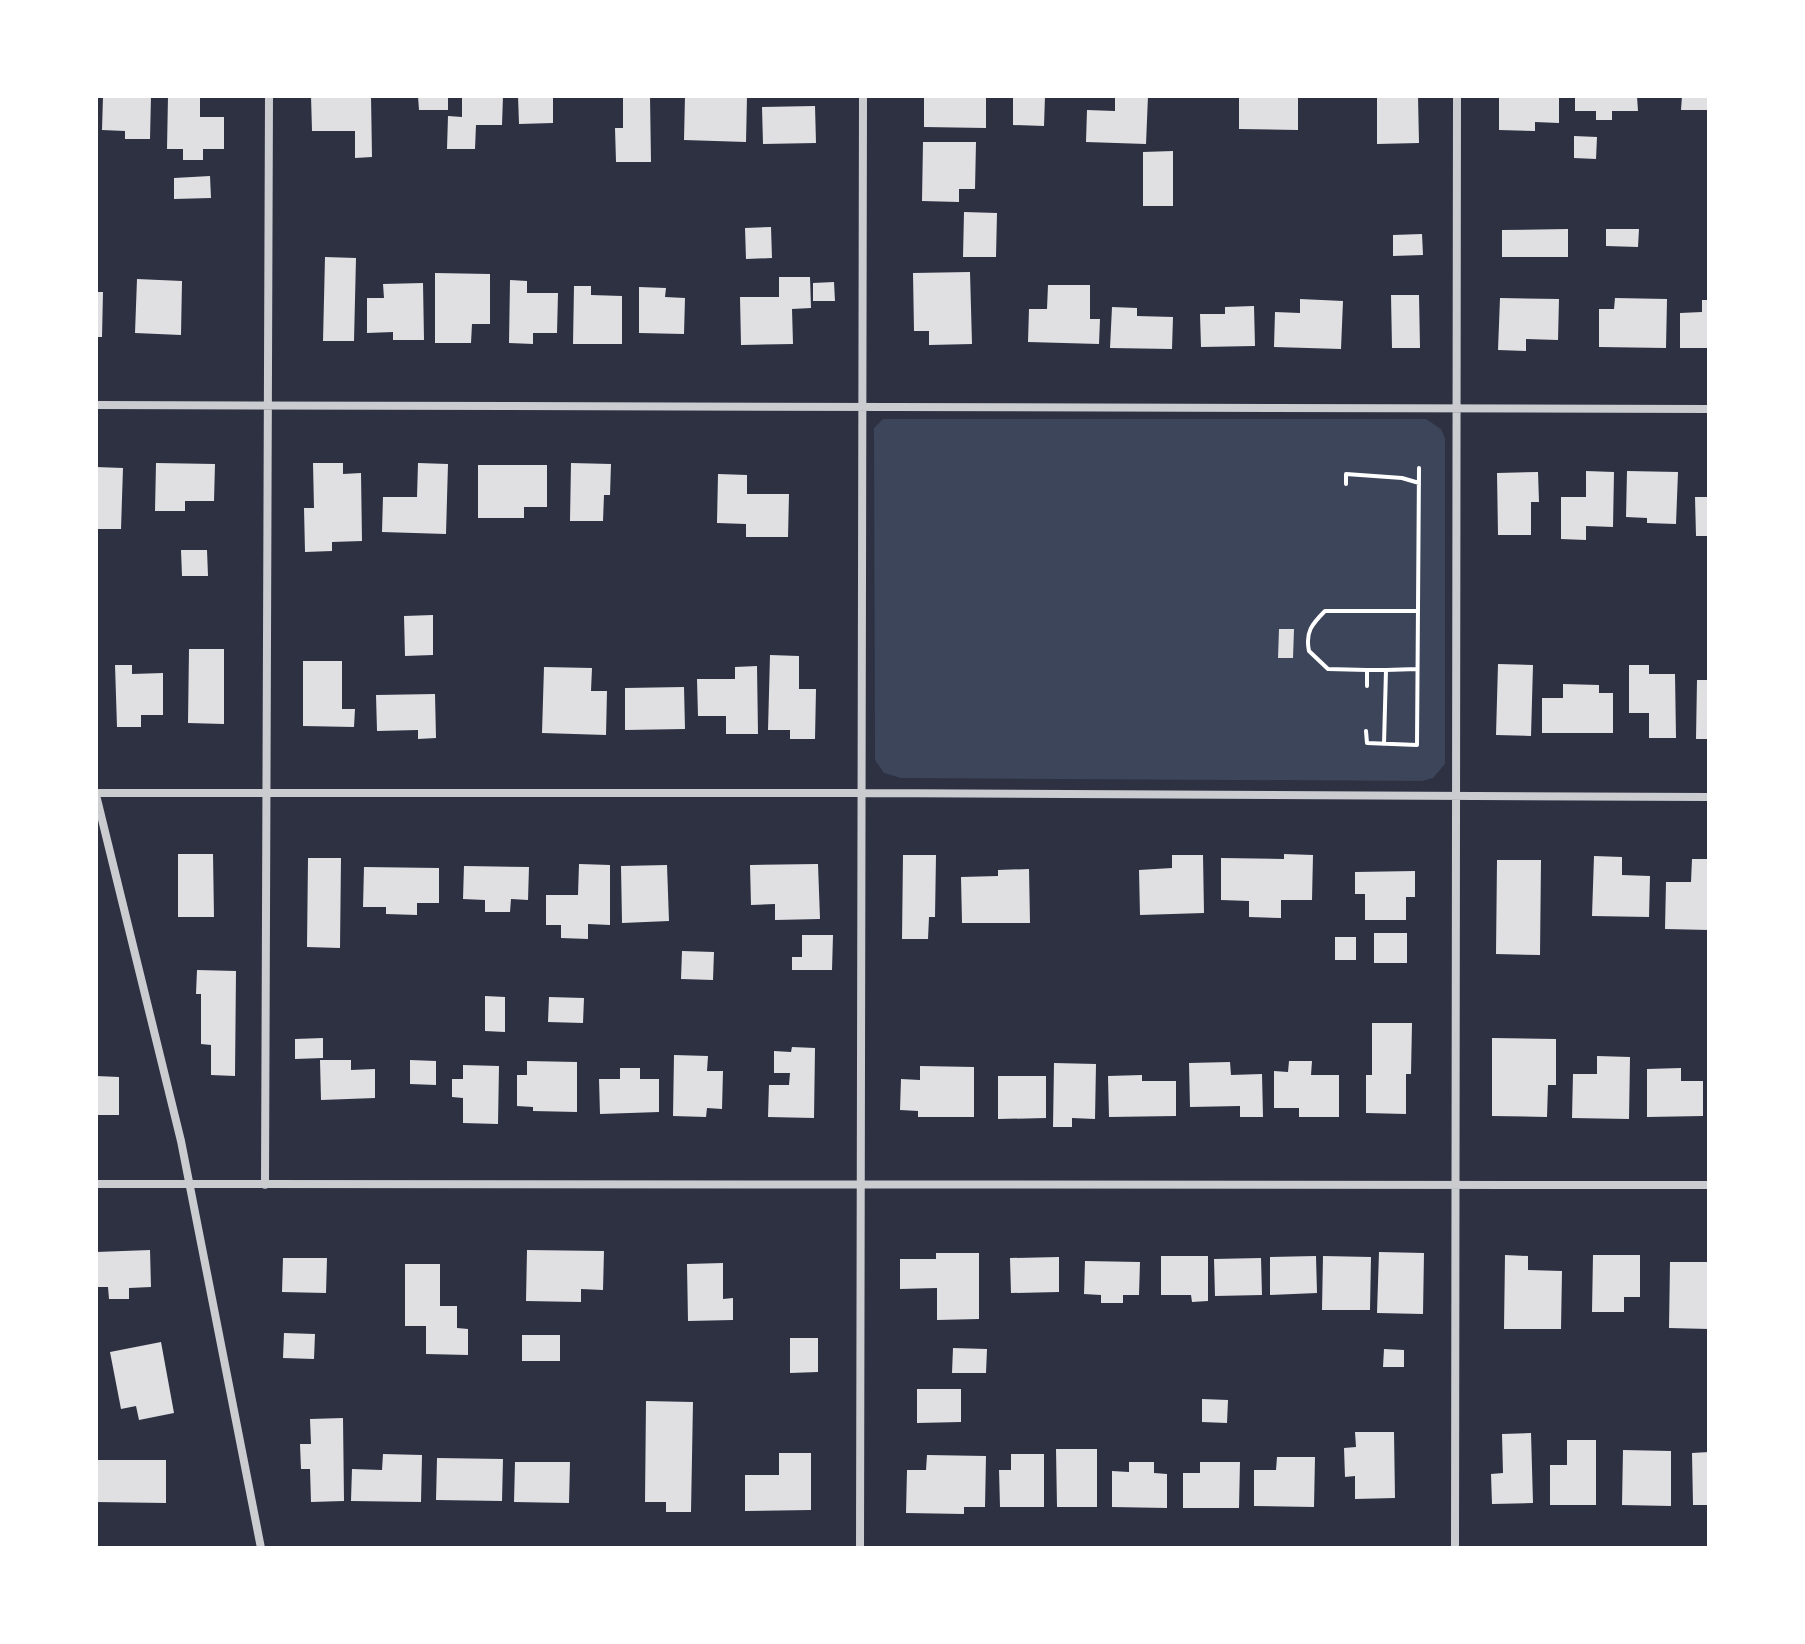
<svg xmlns="http://www.w3.org/2000/svg" width="1805" height="1644" font-family="Helvetica,sans-serif">
  <style>
    .green { fill: #3c4559 }
    .building { fill: #e0e0e3 }
    .lines { fill: none; stroke-linecap: round; stroke-linejoin: round }
    .path { stroke: #fff; stroke-width: 4 }
    .minor { stroke: #caccd0; stroke-width: 8 }
  </style>
  <rect width="100%" height="100%" fill="#2d3142"/>
  <path class="green" d="M883 419H1426L1441 429 1445 438V764L1433 778 1422 781 901 778 884 773 875 760 874 428Z"/>
  <path class="building" d="M103 96H151L150 139H125V131L102 130Z
    M168 96H200V117H224V149H203V160H183V149H167Z
    M311 96H371L372 157 355 158V131H312Z
    M418 96H448V110H419Z
    M462 96H503L502 125H476L475 149H447L448 116 462 117Z
    M518 96H553V123L519 124Z
    M623 96H650L651 162H616L615 128H623Z
    M685 96H747L746 142 684 140Z
    M924 96H986V128L924 127Z
    M1013 96H1045L1044 126 1013 125Z
    M1115 96H1148L1146 144 1086 142 1087 110 1115 111Z
    M1239 96H1298V130L1239 129Z
    M1377 96H1418L1419 143 1377 144Z
    M1499 96H1559V123L1535 122V131L1499 130Z
    M1575 96H1637L1638 111H1612V120H1596V111H1575Z
    M1682 96H1709V110H1681Z
    M815 106 816 143 763 144 762 107Z
    M1574 136 1597 137 1596 159 1574 158Z
    M923 142H976L975 189H959V202L922 201Z
    M1173 151V206H1143V152Z
    M210 176 211 198 174 199V178Z
    M964 212 997 213 996 257H963Z
    M771 227 772 258 746 259 745 228Z
    M1568 229V257H1502V230Z
    M1606 229H1639L1638 247 1606 246Z
    M1422 234 1423 255 1393 256V235Z
    M325 257 356 258 354 341H323Z
    M970 272 972 344 929 345V331H914L913 273Z
    M435 273 490 274V324H472L471 343H435Z
    M779 277H810L811 308 792 309 793 344 741 345 740 297H779Z
    M137 279 182 281 181 335 135 333Z
    M510 280 527 281V293H558L557 333H533V344L509 343Z
    M834 282 835 301H813V283Z
    M423 283 424 340H393V332L367 333V298H384L383 284Z
    M1048 285H1090V319H1100L1099 344 1028 342 1029 309H1047Z
    M574 286H591V295L622 296V344H573Z
    M639 287 666 288 665 297 685 298 684 334 639 333Z
    M96 292H103L102 337H96Z
    M1391 295H1419L1420 348H1392Z
    M1500 298 1559 299 1558 340 1526 339V351L1498 350Z
    M1615 298 1667 299 1666 348 1599 347V309H1614Z
    M1300 299 1343 301 1341 349 1274 347 1275 312 1300 313Z
    M1702 300H1709V348H1680V313L1702 312Z
    M1254 306 1255 346 1201 347 1200 314H1225V307Z
    M1112 307 1137 308V316L1173 317 1172 349 1110 348Z
    M156 463 215 464 214 501H185V511H155Z
    M313 463H343V474L361 473 362 541 332 542V551L305 552 304 508H314Z
    M418 463 448 464 446 534 382 532 383 497H417Z
    M571 463 611 464 610 495H604L603 521H570Z
    M478 465H547V507H524V518H478Z
    M96 467 123 468 121 529H96Z
    M1586 471 1614 472 1613 527 1586 526V540L1561 539V497H1586Z
    M1627 471 1678 472 1676 524 1647 523V518L1626 517Z
    M1538 472 1539 502H1531V535H1498L1497 473Z
    M718 474 747 475V494H789L788 537H746V524L717 523Z
    M1695 497H1709V536H1696Z
    M181 550H207L208 576H182Z
    M433 615V655L405 656 404 616Z
    M1279 629H1294L1293 658H1278Z
    M189 649H224V724L188 723Z
    M770 655 799 656V689H816L815 739H790V730H768Z
    M303 661H342V709H355L354 727 303 726Z
    M1498 664 1533 665 1531 736 1496 735Z
    M115 665H132V674L163 673V715H141V727H117Z
    M1629 665H1649V674H1675L1676 738H1649V713H1629Z
    M757 666 758 734H726V716H698L697 679H735V667Z
    M544 667 592 668 591 691H607L606 735 542 733Z
    M1697 680H1709V739H1696Z
    M1563 684 1599 685V693H1613V733H1542V698H1563Z
    M684 687 685 729 625 730V688Z
    M435 694 436 738 418 739V730L377 731 376 695Z
    M178 854H213L214 917H178Z
    M1284 854 1313 855 1312 900H1281V918L1249 917V901L1221 900V858L1284 859Z
    M903 855H936L935 917H929L928 939H902Z
    M1172 855H1203L1204 913 1140 915 1139 870 1172 868Z
    M1594 856 1622 857V875L1650 876 1649 917 1592 916Z
    M308 858H341L340 948 307 947Z
    M1692 859H1709V930L1665 929 1666 882H1691Z
    M1497 860H1541L1540 955 1496 954Z
    M579 864 610 865V925L588 924V939L561 938V925H546V895H578Z
    M818 864 820 919 775 920V904L751 905 750 865Z
    M667 865 669 921 622 923 621 866Z
    M464 866 529 867 528 900 511 899 510 912H485V900L463 899Z
    M364 867 439 868V903H417V915L386 914V907H363Z
    M1029 869 1030 923H962L961 877 998 876V870Z
    M1415 871V897H1406V920H1365V894H1355V872Z
    M1374 933H1407V963H1374Z
    M802 935H833L832 970H792V957H802Z
    M1335 937H1356V960H1335Z
    M682 951 714 952 713 980 681 979Z
    M197 970 236 971 235 1076 211 1075V1045L201 1044V994H196Z
    M485 996 505 997V1032L485 1031Z
    M549 997 584 998 583 1023 548 1022Z
    M1372 1023H1412L1411 1074H1406V1114L1366 1113V1075H1372Z
    M323 1038V1058L295 1059V1039Z
    M1492 1038 1556 1039V1085H1548L1547 1117 1492 1116Z
    M792 1047 815 1048 814 1118 768 1117 769 1085H789L790 1073H774V1051L791 1052Z
    M674 1055 708 1056 707 1071H723L722 1109 707 1108 706 1117 673 1116Z
    M1597 1056 1630 1057 1629 1119 1572 1118 1573 1074H1597Z
    M320 1060H351V1070L375 1069V1098L321 1100Z
    M410 1060 436 1061V1085L410 1084Z
    M527 1061 577 1062V1112L533 1111V1107L517 1106V1075H527Z
    M1289 1061H1312L1311 1075H1339V1117H1299V1108H1274V1071L1288 1072Z
    M1230 1062 1231 1075 1262 1074 1263 1117H1240V1106L1190 1107 1189 1063Z
    M1054 1063 1096 1064 1095 1119 1072 1118V1127H1053Z
    M463 1065 499 1066 498 1124 463 1123V1098L452 1097V1079H463Z
    M920 1066 974 1067V1117H918V1111L900 1110 901 1079 920 1080Z
    M620 1068H640V1079H659V1112L600 1114 599 1079H620Z
    M1681 1068V1081H1703V1116L1647 1117V1069Z
    M1142 1075V1081H1176V1116L1109 1117 1108 1076Z
    M96 1076 119 1077V1115H96Z
    M998 1076H1046V1118L998 1119Z
    M150 1250 151 1287 129 1288V1299H109L108 1287H96V1252Z
    M527 1250 604 1251 603 1290 581 1289V1302L526 1301Z
    M1379 1252 1424 1253 1423 1314 1377 1313Z
    M936 1253H979V1319L937 1320V1288L900 1289V1259H936Z
    M1505 1255 1528 1256V1270L1562 1271 1561 1329H1504Z
    M1593 1255H1640V1297H1624V1312H1592Z
    M1161 1256H1208V1301L1192 1302 1191 1295H1161Z
    M1316 1256 1317 1293 1270 1295V1257Z
    M1323 1256 1371 1257 1370 1310H1322Z
    M1059 1257V1292L1011 1293 1010 1258Z
    M283 1258H327L326 1293 282 1292Z
    M1261 1258 1262 1295 1215 1296 1214 1259Z
    M1085 1261 1140 1262 1139 1295H1123V1303H1101V1295L1084 1294Z
    M1670 1262H1709V1329L1669 1328Z
    M723 1263V1299L733 1298V1320L688 1321 687 1264Z
    M405 1264H440V1306H457V1328L468 1329V1355L426 1354V1326H405Z
    M284 1333 315 1334 314 1359 283 1358Z
    M522 1335H560V1361H522Z
    M790 1338H818V1372L790 1373Z
    M161 1342 174 1413 139 1420 136 1406 121 1409 110 1352Z
    M953 1348 987 1349 986 1373H952Z
    M1384 1349 1404 1350V1367H1383Z
    M917 1389H961V1422L917 1423Z
    M1202 1399 1228 1400 1227 1423 1202 1422Z
    M646 1401 693 1402 691 1512H666V1502H645Z
    M343 1418 344 1501 311 1502 310 1469H301L300 1444H311L310 1419Z
    M1355 1432H1394L1395 1498 1355 1499V1476L1345 1477 1344 1448 1356 1447Z
    M1531 1433 1533 1503 1492 1504 1491 1474 1503 1473 1502 1434Z
    M1567 1440H1596V1505H1550V1465H1567Z
    M1056 1449H1097V1507H1057Z
    M1623 1450 1671 1451V1506L1622 1505Z
    M1709 1452V1505H1693L1692 1453Z
    M779 1453H811V1510L745 1511V1475H779Z
    M383 1454 422 1455 421 1502 351 1501 352 1469 382 1470Z
    M1011 1454H1044V1507H1000L999 1470H1011Z
    M927 1455 986 1456 985 1507H964V1514L906 1513 907 1470H926Z
    M1277 1457H1315L1314 1507 1254 1506V1470H1276Z
    M437 1458 503 1459 502 1501 436 1500Z
    M97 1460H166V1503L96 1502Z
    M515 1462H570L569 1503 514 1502Z
    M1129 1462H1154V1473L1167 1474V1508L1112 1507V1471L1129 1472Z
    M1200 1462H1240L1239 1508H1183V1473H1200Z"/>
  <g class="lines">
    <path class="path" d="M1346 484V474L1402 478 1419 483
      M1367 670 1328 669 1309 651C1305 632 1312 624 1325 611H1418
      M1367 686V670H1385
      M1366 731 1367 743 1417 745 1419 468
      M1384 744 1386 670 1417 669"/>
    <path class="minor" d="M96 405 1709 409
      M96 793H863L1709 797
      M96 795 181 1141 261 1548
      M96 1184 1709 1185
      M265 1185 269 96
      M860 1548 863 96
      M1455 1548 1457 96"/>
  </g>
  <rect width="1805" height="1644" fill="none" stroke="#ffffff" stroke-width="196"/>
</svg>
